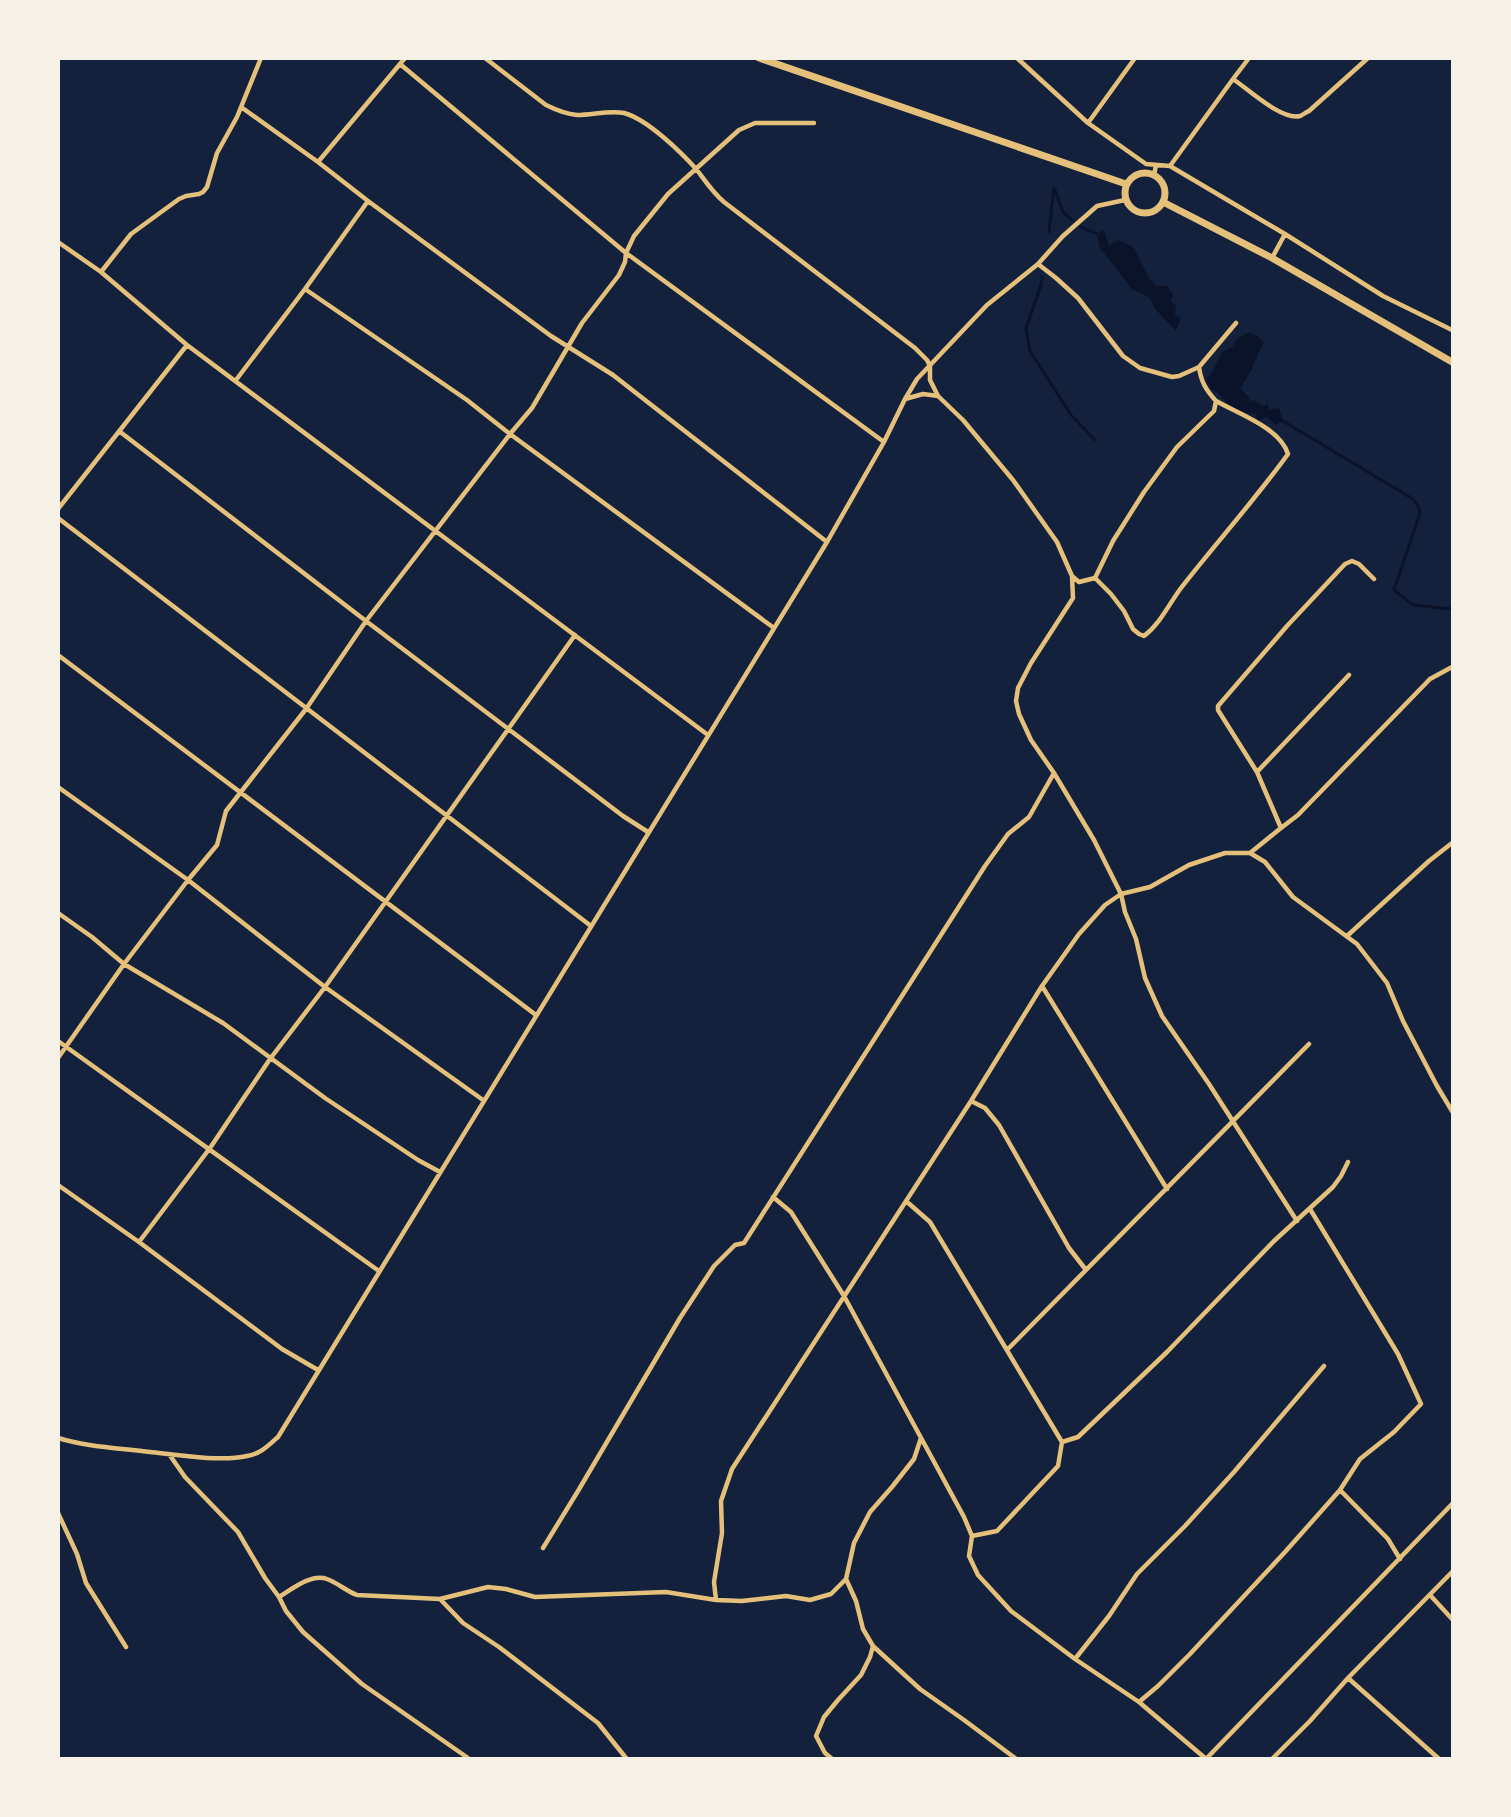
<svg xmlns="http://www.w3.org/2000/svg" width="1511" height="1817" font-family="'Work Sans',sans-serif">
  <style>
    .water { fill: #0b132b }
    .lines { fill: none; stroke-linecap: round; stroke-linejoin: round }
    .stream { stroke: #0b132b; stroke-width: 3 }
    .minor { stroke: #e5c07b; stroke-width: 4.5 }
    .secondary { stroke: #e5c07b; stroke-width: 7 }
  </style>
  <rect width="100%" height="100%" fill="#14213d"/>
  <path class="water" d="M1104 230 1109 246 1118 240 1133 247 1150 280 1157 286H1167L1173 294 1171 302 1176 305 1175 315 1181 318 1176 331 1156 310 1149 297 1132 289 1100 248 1097 234Z
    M1249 332 1257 336 1264 342C1259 350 1257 358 1253 366 1250 374 1244 380 1241 389L1248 396 1250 401 1254 400 1263 406 1268 404 1269 410 1279 408 1283 421 1276 425 1266 417 1258 421 1256 414C1246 413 1235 411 1227 403 1222 398 1220 392 1212 390L1206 379 1211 374 1222 352 1232 347 1237 339Z"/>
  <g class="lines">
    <path class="stream" d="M1055 190 1063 212 1073 221
      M1081 227 1097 234
      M1049 232 1054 188
      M1042 277 1041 285 1026 328 1030 351 1071 415 1095 440
      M1283 421 1413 499 1418 506 1420 513 1394 590 1413 605 1452 609"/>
    <path class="minor" d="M485 58 546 105C556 110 567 114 577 115 593 115 609 110 624 113 647 119 681 152 697 170 706 182 713 193 724 202L915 348 927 360 930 366V380L938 396 963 420 1013 480 1057 542 1072 576 1079 582 1095 578 1111 594 1124 611 1133 629 1139 634 1144 636C1160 624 1169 604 1181 588 1216 543 1254 501 1288 454 1280 428 1239 414 1216 401
      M1017 58 1088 123 1146 164 1170 166 1285 234 1383 296 1452 330
      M400 64 626 253 884 442
      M1233 79 1249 58
      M241 107 318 162 368 201 551 336 613 375 827 542
      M1088 123 1135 58
      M318 162 405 58
      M1170 166 1233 79C1248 89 1282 121 1300 116 1303 115 1306 112 1309 111L1368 58
      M1154 175 1156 165
      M58 242 101 272 187 345 708 735
      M1272 258 1285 234
      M1038 264 1056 278 1078 298 1123 356 1140 368 1172 377 1179 376 1199 367 1236 323
      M101 272 131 234 179 199 186 196 199 194 203 192 207 187 217 153 237 117 261 58
      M305 289 467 400 510 434 774 628
      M236 380 305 289 368 201
      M905 399 923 394 938 396
      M119 431 366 621 623 816 648 832
      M58 509 187 345
      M58 518 591 926
      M1072 576 1073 598 1031 663 1018 688 1016 701 1019 714 1031 740 1054 773 1094 840 1121 894 1150 887 1189 865 1225 853H1250L1265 862 1293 897 1357 944 1387 983 1403 1021 1437 1086 1452 1111
      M1095 578 1113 541 1144 492 1177 447 1214 411 1216 401C1206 390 1201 382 1199 367
      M58 655 536 1015
      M1257 772 1349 675
      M58 787 188 880 325 987 483 1100
      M1281 828 1298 815 1430 679 1452 667
      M1250 853 1281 828 1257 772 1218 710V706L1287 626 1345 564 1352 561 1359 564 1374 579
      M58 913 92 937 124 964 223 1023 325 1098 418 1160 440 1172
      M1347 936 1429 861 1452 843
      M1042 986 1167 1189
      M58 1041 379 1271
      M58 1058 124 964 188 880 217 845 226 811 306 709 366 621 510 434 532 408 582 323 619 275 625 262 626 253 634 236 668 194 739 130 755 123H814
      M971 1101 985 1108 999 1125 1069 1248 1086 1270
      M58 1185 139 1242 282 1349 318 1370
      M773 1197 791 1212 844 1296 964 1517 972 1536
      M906 1201 930 1222 1062 1442
      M139 1242 210 1148 270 1059 325 987 575 635
      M1007 1350 1309 1044
      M58 1438C88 1447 119 1448 150 1452 177 1455 221 1462 247 1456 260 1454 268 1446 278 1437L827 542 884 442 905 399 917 379 987 305 1038 264 1063 236 1097 206 1125 200
      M169 1454 185 1477 238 1532 265 1578 279 1597 286 1611 303 1632 362 1684 468 1758
      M1340 1490 1388 1539 1400 1559
      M58 1513 77 1554 86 1583 126 1647
      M972 1536 997 1531 1058 1466 1062 1442 1078 1437 1167 1352 1274 1241 1333 1187 1341 1176 1348 1162
      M972 1536 969 1556 978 1575 1011 1611 1075 1659 1139 1702 1205 1758
      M543 1548 578 1491 680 1318 714 1266 735 1245 744 1243 985 866 1008 834 1029 817 1054 773
      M846 1579 856 1601 863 1629 873 1646 920 1689 964 1720 1015 1758
      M1430 1595 1452 1619
      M279 1597C292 1589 312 1573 327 1579 338 1583 346 1591 357 1595L440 1599 488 1587 506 1589 535 1597 666 1592 716 1600 742 1601 786 1596 810 1600 831 1594 846 1579 854 1543 870 1512 892 1487 914 1459 921 1438
      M440 1599 463 1623 499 1647 598 1723 626 1758
      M716 1600 714 1582 722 1533 721 1501 732 1469 971 1101 1042 986 1079 934 1105 905 1121 894 1125 912 1136 939 1145 978 1162 1016 1209 1084 1297 1221
      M1075 1659 1109 1616 1137 1574 1185 1526 1234 1472 1324 1366
      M1348 1678 1438 1758
      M1139 1702 1158 1686 1190 1654 1285 1552 1340 1490 1360 1459 1394 1432 1421 1404 1398 1354 1310 1209
      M831 1758 825 1753 816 1736 824 1717 838 1700 861 1675 870 1657 873 1646
      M1207 1758 1452 1504
      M1273 1758 1310 1721 1348 1678 1452 1572"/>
    <path class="secondary" d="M759 58 1126 184
      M1125 193a20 20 0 1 1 40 0a20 20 0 1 1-40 0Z
      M1163 202 1272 258 1452 362"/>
  </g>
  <rect width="1511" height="1817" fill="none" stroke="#f6f1e7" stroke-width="120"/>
</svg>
